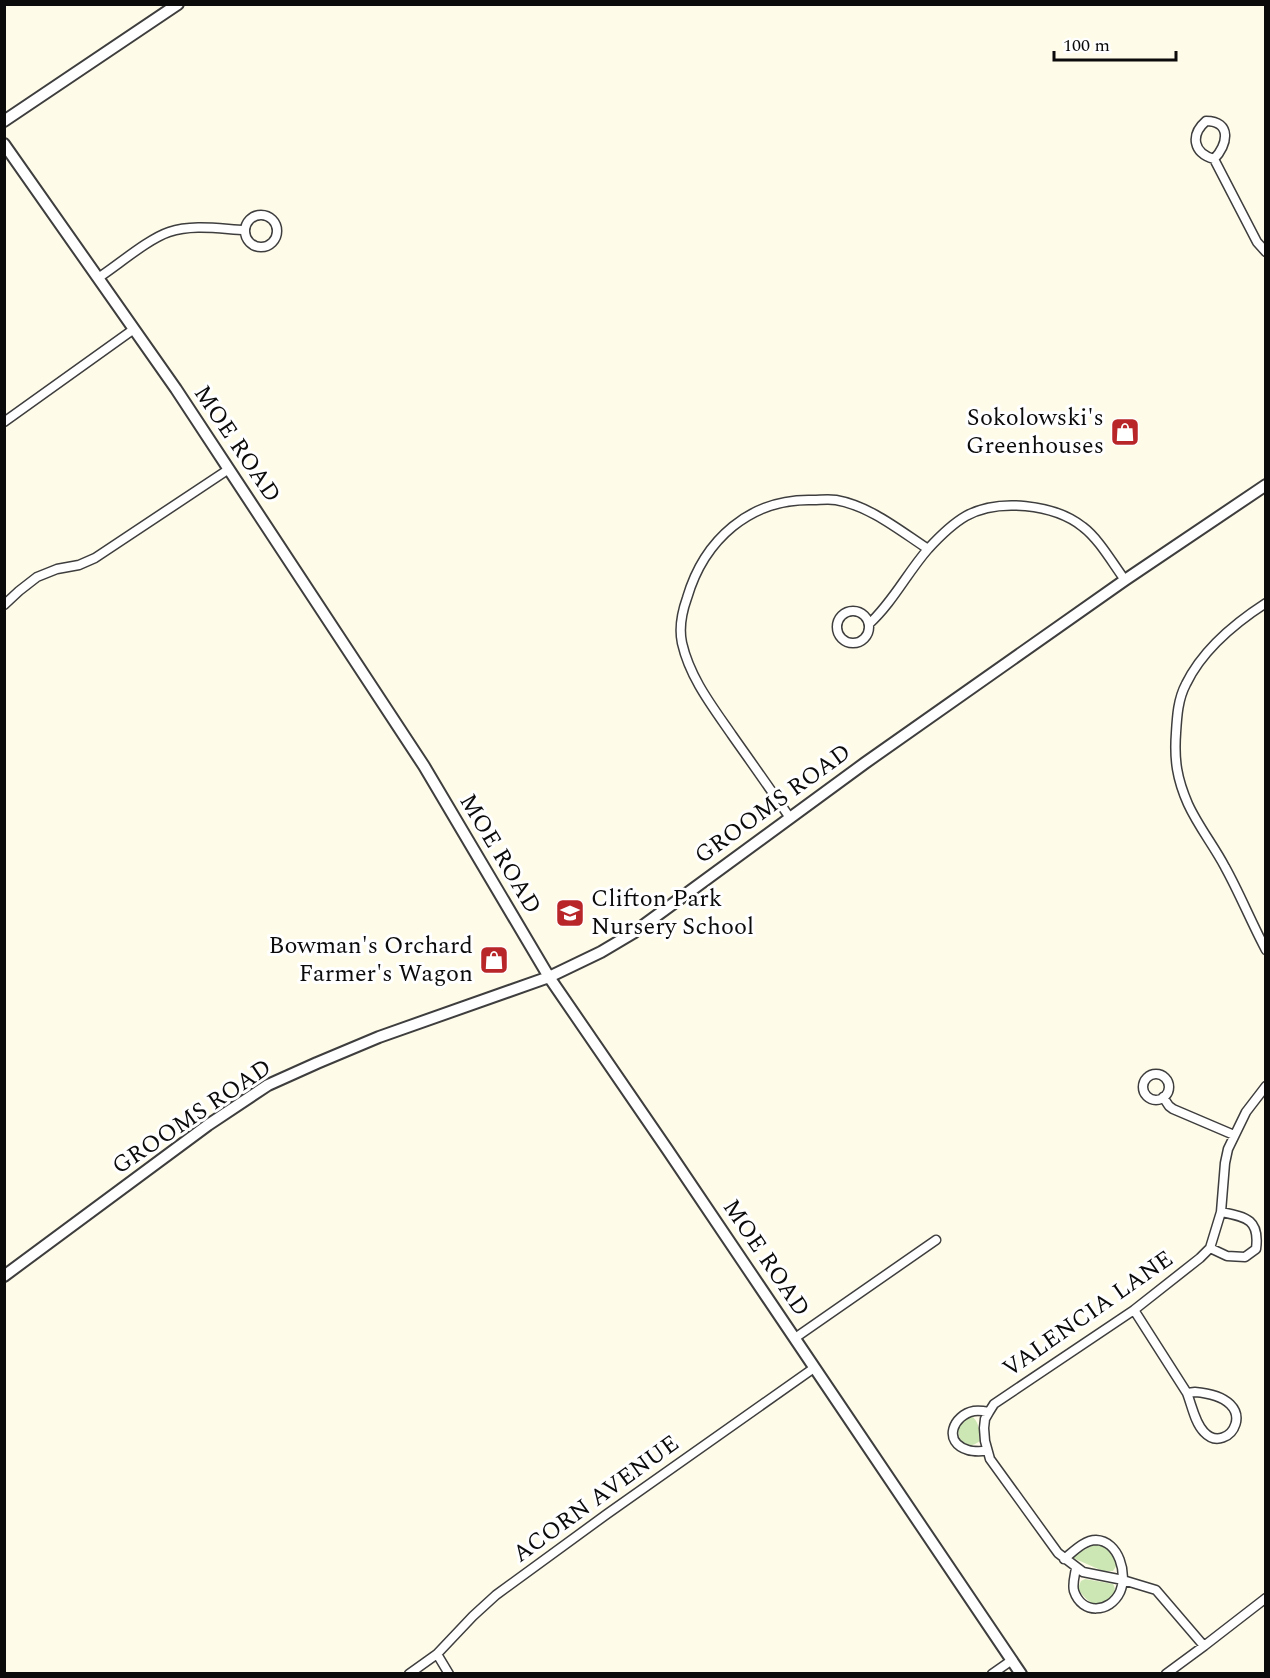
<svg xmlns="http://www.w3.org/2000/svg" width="1270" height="1678" font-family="Spectral,serif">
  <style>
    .green { fill: #cde7b4 }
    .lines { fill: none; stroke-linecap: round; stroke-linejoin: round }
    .minor-casing { stroke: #3e3e3e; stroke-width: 11 }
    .tertiary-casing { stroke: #3e3e3e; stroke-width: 14 }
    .minor { stroke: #fff; stroke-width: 8 }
    .tertiary { stroke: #fff; stroke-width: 10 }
    .labels { text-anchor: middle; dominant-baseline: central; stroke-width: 6; stroke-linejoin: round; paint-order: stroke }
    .poi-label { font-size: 24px; fill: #0b0b0b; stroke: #fff; text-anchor: end }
    .street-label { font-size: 24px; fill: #0b0b0b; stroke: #fff }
  </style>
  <rect width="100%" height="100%" fill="#fffbe9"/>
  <path class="green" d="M973 1417C980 1424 979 1432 980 1441 965 1452 958 1441 958 1427L966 1419Z
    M1094 1545C1107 1545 1115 1552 1117 1565L1113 1571H1103L1073 1558 1076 1554Z
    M1085 1579 1113 1584C1120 1597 1107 1602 1097 1606 1088 1601 1083 1597 1078 1588L1081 1581Z"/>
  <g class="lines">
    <g class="minor-casing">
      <path id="minor" d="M1206 121C1232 121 1228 145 1214 159 1193 153 1190 135 1206 121Z
        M1214 159 1257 242 1266 252
        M245 231a16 16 0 1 1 32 0a16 16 0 1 1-32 0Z
        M98 278C118 265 148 239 169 232 193 224 221 229 245 230
        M4 422 134 329
        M1266 603C1235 623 1202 651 1186 684 1178 699 1177 716 1176 733 1174 760 1177 779 1188 804 1198 826 1214 846 1225 867 1240 894 1251 922 1266 950
        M4 605 19 591 37 577 57 569 79 565 95 558 229 469
        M837 627a16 16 0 1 1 32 0a16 16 0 1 1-32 0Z
        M869 624C893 602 907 573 928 549 939 537 952 524 966 516 998 498 1054 504 1083 527 1099 539 1113 564 1125 580
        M790 818C771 790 751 762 732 735 712 706 690 678 682 643 679 629 682 612 687 598 704 540 750 498 813 500 820 500 828 499 836 500 870 506 899 530 928 549
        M1143 1087a13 13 0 1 1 26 0a13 13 0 1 1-26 0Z
        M1163 1097 1169 1106 1173 1109 1234 1135
        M1210 1248 1221 1212 1225 1163 1228 1149 1246 1112 1266 1086
        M1134 1310 1187 1393
        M795 1338 936 1240
        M1195 1392C1267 1398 1228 1458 1204 1432 1195 1423 1192 1406 1187 1393Z
        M989 1412 985 1419 984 1428 985 1441 990 1459 1058 1553 1083 1572 1123 1580 1156 1590 1204 1646
        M987 1451C981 1451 974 1452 968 1450 942 1442 953 1415 974 1411 979 1410 984 1411 989 1412L994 1404 1134 1310 1200 1258 1210 1248 1227 1256 1245 1257 1256 1249C1260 1219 1246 1217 1221 1212
        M1064 1559C1073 1552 1084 1540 1096 1540 1119 1541 1128 1574 1120 1592 1110 1613 1082 1615 1074 1591 1072 1584 1075 1575 1076 1568
        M437 1654 449 1674
        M409 1674 437 1654 473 1616 496 1595 607 1514 814 1368
        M992 1674 1012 1660
        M1166 1674 1204 1646 1266 1598"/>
    </g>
    <g class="tertiary-casing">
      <path id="tertiary" d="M4 121 178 4
        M4 144 176 389 353 658 424 766 549 977 667 1149 1021 1674
        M4 1276 208 1125 268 1085 317 1063 379 1037 549 977 601 952 633 933 865 763 1125 580 1266 485"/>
    </g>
    <use href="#minor" class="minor"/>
    <use href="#tertiary" class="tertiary"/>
  </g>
  <defs>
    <g id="shop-square" transform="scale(1.5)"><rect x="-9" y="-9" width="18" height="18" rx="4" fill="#b82629" stroke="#fff"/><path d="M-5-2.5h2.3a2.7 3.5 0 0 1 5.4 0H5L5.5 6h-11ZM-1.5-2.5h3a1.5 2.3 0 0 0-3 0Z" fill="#fff"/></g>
    <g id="school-square" transform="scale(1.5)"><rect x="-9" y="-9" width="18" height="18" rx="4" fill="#b82629" stroke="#fff"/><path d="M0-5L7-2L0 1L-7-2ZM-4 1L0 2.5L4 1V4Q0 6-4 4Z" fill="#fff"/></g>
  </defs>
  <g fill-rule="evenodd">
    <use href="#shop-square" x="1125" y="432"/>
    <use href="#school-square" x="570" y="913"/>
    <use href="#shop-square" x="494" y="960"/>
  </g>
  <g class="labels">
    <g class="poi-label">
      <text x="1104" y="418">Sokolowski's<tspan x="1104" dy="28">Greenhouses</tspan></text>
      <text x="591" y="899" text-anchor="start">Clifton Park<tspan x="591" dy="28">Nursery School</tspan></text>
      <text x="473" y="946">Bowman's Orchard<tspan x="473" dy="28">Farmer's Wagon</tspan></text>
    </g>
    <g class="street-label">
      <text transform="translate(237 444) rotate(56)">MOE ROAD</text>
      <text transform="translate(773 804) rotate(-36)">GROOMS ROAD</text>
      <text transform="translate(500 854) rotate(59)">MOE ROAD</text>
      <text transform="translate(192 1117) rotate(-34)">GROOMS ROAD</text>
      <text transform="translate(766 1258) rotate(56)">MOE ROAD</text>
      <text transform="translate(1088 1314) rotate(-35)">VALENCIA LANE</text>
      <text transform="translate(596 1499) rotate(-36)">ACORN AVENUE</text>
    </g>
  </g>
  <rect width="1270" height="1678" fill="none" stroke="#0b0b0b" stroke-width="12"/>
  <path d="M1054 51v9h122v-9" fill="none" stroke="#0b0b0b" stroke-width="3"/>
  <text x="1063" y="51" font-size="18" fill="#0b0b0b" stroke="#ffffff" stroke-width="4.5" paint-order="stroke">100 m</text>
</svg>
